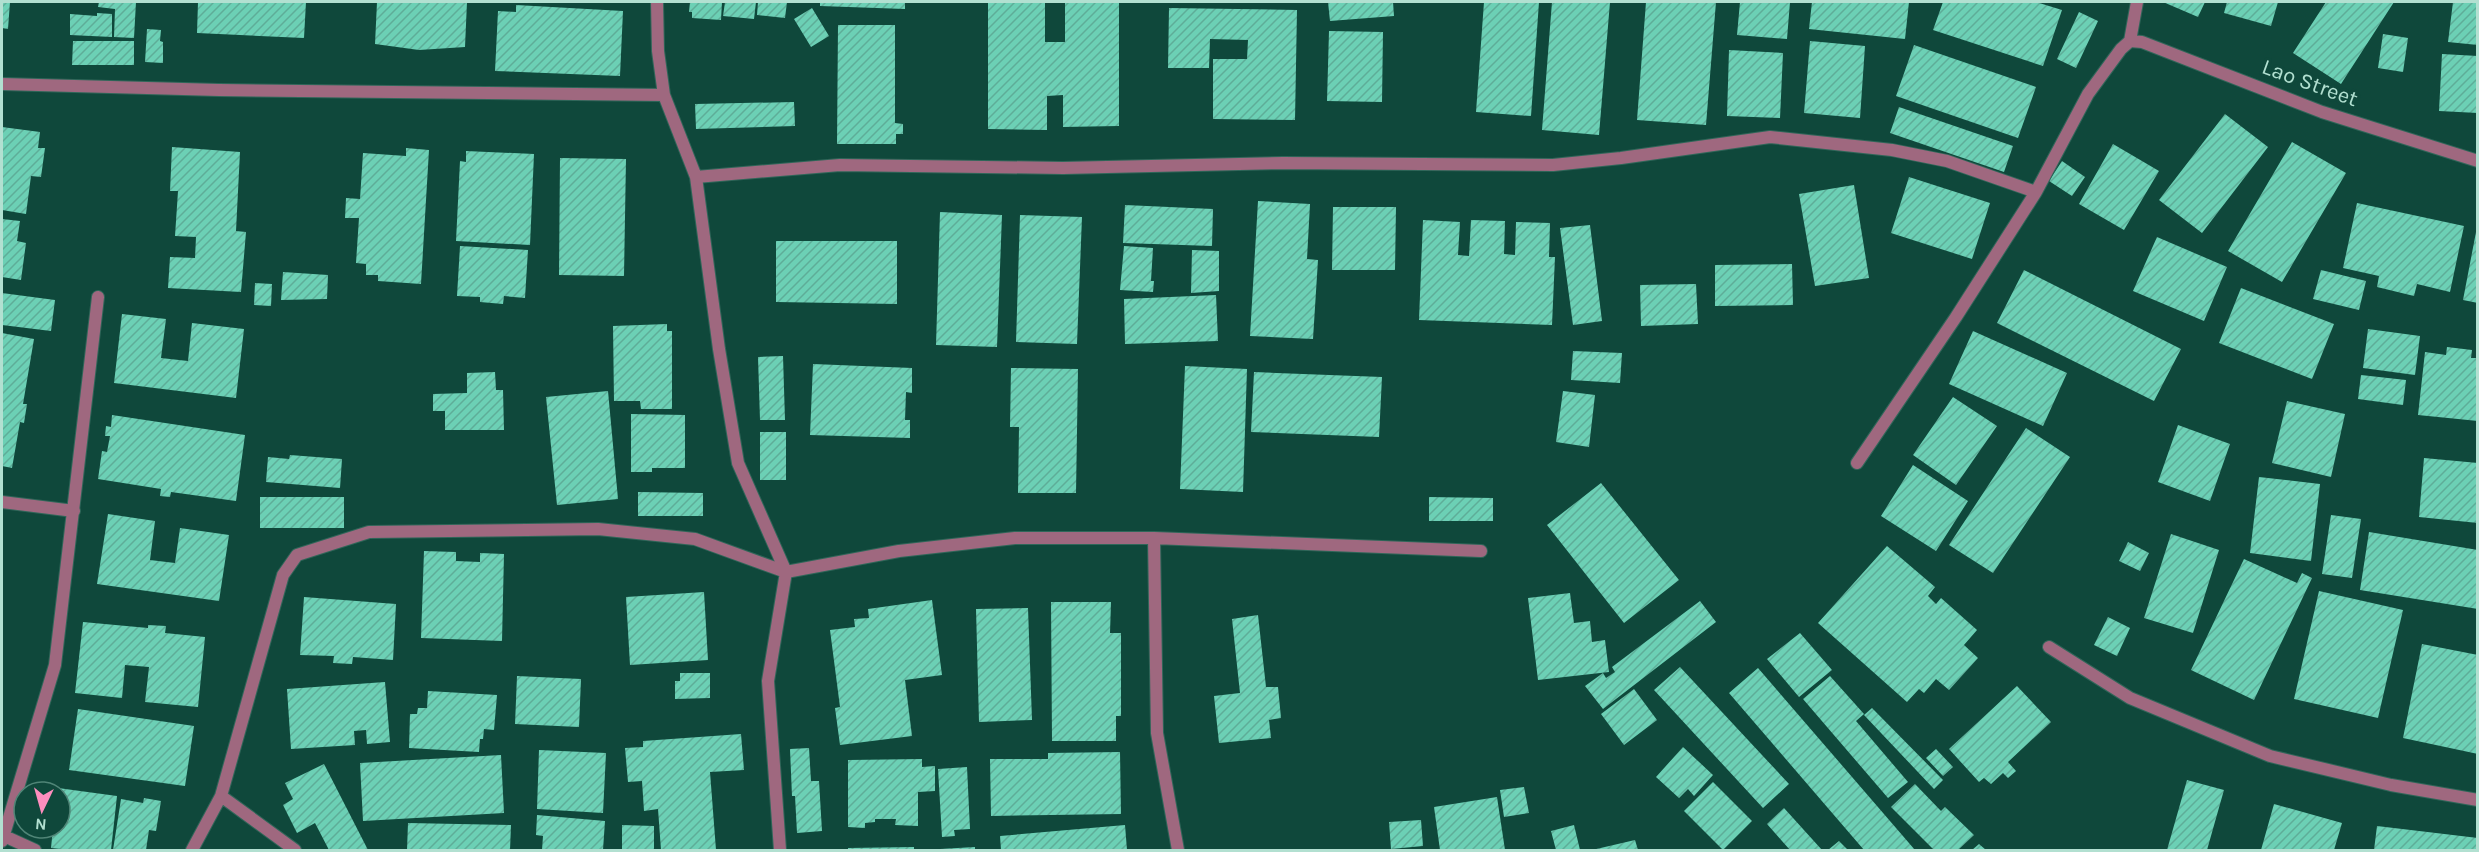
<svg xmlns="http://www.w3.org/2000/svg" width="2479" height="852" font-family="Karla,sans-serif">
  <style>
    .building { fill: url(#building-hatch) }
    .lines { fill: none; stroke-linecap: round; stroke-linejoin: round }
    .minor-casing { stroke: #306659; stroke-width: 14 }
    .minor { stroke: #9f687f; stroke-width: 12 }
    .labels { text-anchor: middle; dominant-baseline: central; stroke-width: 6; stroke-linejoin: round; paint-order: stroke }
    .street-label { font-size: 22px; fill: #b2e0d1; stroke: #0f483b }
  </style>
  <defs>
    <pattern id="building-hatch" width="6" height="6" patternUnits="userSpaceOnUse" patternTransform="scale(1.5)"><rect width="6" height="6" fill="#6cd0b5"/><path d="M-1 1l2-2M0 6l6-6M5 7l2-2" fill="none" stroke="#5ead98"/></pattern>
  </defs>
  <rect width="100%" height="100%" fill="#0f483b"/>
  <path class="building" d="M2 2H10L8 29 2 28Z
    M99 2H136L134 38 114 37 115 9 98 7Z
    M198 2H306L304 38 197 33Z
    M377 2H467L465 47 419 50 375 44Z
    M690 2H722L721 20 692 18V12H689Z
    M725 2H756L754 19 723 16Z
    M758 2H787L785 18 757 15Z
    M820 2H905V9L820 6Z
    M988 2H1045V42H1065V3H1119V126L1063 127V95L1047 96V130L988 129Z
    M1328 2H1393L1394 16 1330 21Z
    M1484 2H1539L1531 116 1476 112Z
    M1552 2H1610L1599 135 1542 130Z
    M1646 2H1716L1706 125 1637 120Z
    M1740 2H1790L1787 39 1737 35Z
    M1812 2H1909L1905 39 1809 29Z
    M1943 2H2036L2062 10 2043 66 1933 30Z
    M2163 2H2205L2198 17Z
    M2227 2H2278L2271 26 2224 13Z
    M2326 2H2394L2341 84 2293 53Z
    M2453 2H2478V45L2448 42Z
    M516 5 623 11 620 76 495 71 498 11 516 12Z
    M812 8 829 36 811 47 794 19Z
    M1169 8 1297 10 1295 120 1213 119V59H1247L1248 40 1210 39 1209 68H1168Z
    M2079 12 2098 21 2076 68 2057 59Z
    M97 13 112 14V37L70 35V14L97 16Z
    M838 25H895V123L903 124V134H896V144H837Z
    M147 29 161 30 160 41 163 42V63L145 62Z
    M1329 31 1383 32 1382 102 1327 101Z
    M2383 34 2408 38 2403 72 2378 68Z
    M73 41H134V65H72Z
    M1810 41 1865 46 1860 118 1804 113Z
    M1914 45 2036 87 2018 138 1896 96Z
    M1729 50 1783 53 1780 118 1727 116Z
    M2442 54 2478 56V113L2439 111Z
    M794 102 795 126 696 129 695 104Z
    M1899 107 2013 146 2004 172 1890 133Z
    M2225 114 2268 147 2202 233 2159 200Z
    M2 127 40 132 38 148H45L41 177 31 176 26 214 2 210Z
    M2292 142 2346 173 2282 282 2228 251Z
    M2113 144 2159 171 2124 230 2079 204Z
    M172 147 240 152 236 231 246 232 241 292 168 288 170 257 195 258 196 237 175 236 178 191H170Z
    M406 148 429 150 421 284 378 281V275H366V264L356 263 359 218H345L346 198 360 199 363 153 406 156Z
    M466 151 534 154 530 245 456 241 460 161 466 162Z
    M560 158 626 159 624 276 559 275Z
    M2062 161 2085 177 2072 196 2049 181Z
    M1909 177 1990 203 1972 259 1891 233Z
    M1854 185 1869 278 1815 286 1799 194Z
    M1258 201 1310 204 1307 259 1318 260 1313 339 1250 336Z
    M2357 203 2464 226 2450 292 2417 284 2414 296 2377 287 2379 276 2343 268Z
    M1125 205 1213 209 1212 246 1123 243Z
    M1333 207H1396L1395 270H1332Z
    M940 212 1002 215 997 347 936 345Z
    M1020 215 1082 217 1077 344 1016 342Z
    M2 219 20 221 17 241 26 243 21 280 2 277Z
    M1423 220 1460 222 1458 255 1469 256 1471 220 1505 221 1504 254 1515 255 1516 222 1550 223 1549 257H1555L1552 325 1419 320Z
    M1590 225 1602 321 1573 325 1560 228Z
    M2476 232H2478V303L2463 300Z
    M2157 237 2227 267 2204 321 2133 291Z
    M776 241H897V304L776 302Z
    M460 246 528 250 525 298 504 296 503 304 480 302V297L457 296Z
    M1124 246 1153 248 1151 281H1154L1153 292 1120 290Z
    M1192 250 1219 251V291L1191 293Z
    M1792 264 1793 305 1715 306V265Z
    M2024 270 2181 349 2154 401 1997 323Z
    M2321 270 2366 281 2359 310 2313 299Z
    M283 272 328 275 327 299 281 300Z
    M255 283 272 284 271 306 254 305Z
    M1696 284 1698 324 1641 326 1640 285Z
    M2241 288 2334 324 2312 379 2219 343Z
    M2 293 55 300 51 331 2 325Z
    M1216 295 1218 341 1125 344 1124 299Z
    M122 314 166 319 161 358 188 361 192 323 244 329 236 398 114 383Z
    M667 324V331H672V409H641L640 401H614L613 326Z
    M2368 329 2420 336 2415 375 2363 368Z
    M1973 331 2067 373 2043 426 1949 384Z
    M2 333 34 339 23 404H27L24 423 20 422 12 468 2 466Z
    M2447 347 2472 350 2471 358H2478V421L2418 415 2425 352 2446 355Z
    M1573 351 1622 353 1620 383 1571 380Z
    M783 356 785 420H760L758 357Z
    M813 364 912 368V393L906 392 905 420H910V438L810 435Z
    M1185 366 1247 369 1243 492 1180 489Z
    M1011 368 1078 369 1076 493H1018L1019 427H1010Z
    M495 372 496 390H503L504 430H445V411H433V394L467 393V373Z
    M1254 372 1382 377 1379 437 1251 432Z
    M2361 375 2406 380 2403 405 2358 399Z
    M608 391 618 499 557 505 546 397Z
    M1563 391 1595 395 1589 447 1556 442Z
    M1953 397 1997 426 1956 485 1913 455Z
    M2287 401 2345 414 2331 477 2272 463Z
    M631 414 685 415V468H652V472H631Z
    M112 415 245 435 236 501 171 492 170 497 160 496 161 489 98 479 102 451 107 452 110 436H105L106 426 111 427Z
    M2178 425 2230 444 2210 501 2158 482Z
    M2026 428 2070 457 1993 573 1949 545Z
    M760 432H786V480H760Z
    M290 455 342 459 340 488 266 482 268 457 289 459Z
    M2424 458 2478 463V523L2419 517Z
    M1913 465 1968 501 1936 551 1881 516Z
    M2259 477 2320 484 2311 561 2250 553Z
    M1601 483 1679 580 1624 623 1547 525Z
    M638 492 703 493V516H638Z
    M260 497H344V528H260Z
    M1429 497 1493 498V521H1429Z
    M108 514 155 521 150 560 175 563 180 528 229 535 219 601 97 584Z
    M2331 515 2361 519 2352 578 2322 574Z
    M2369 532 2478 550V609L2360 590Z
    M2171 534 2219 550 2193 633 2144 618Z
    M2128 542 2149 553 2140 571 2119 561Z
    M1887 546 1935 587 1928 596 1936 604 1941 598 1977 630 1964 645 1978 658 1949 690 1936 679 1924 693 1919 689 1907 702 1818 623Z
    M424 551 456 552V561L480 562V553L504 554 502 641 421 638Z
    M2244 559 2297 583 2302 573 2312 578 2254 700 2191 670Z
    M2319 591 2403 610 2378 718 2294 699Z
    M704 592 708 660 630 665 626 597Z
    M1570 593 1574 623 1590 621 1592 642 1605 640 1609 672 1538 680 1528 598Z
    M304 597 396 604 393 660 353 657 352 664 333 663 334 656 300 655Z
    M932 600 942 675 905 680 912 736 840 745 835 708 840 707 830 630 855 627 854 619 869 618 868 609Z
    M1700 601 1716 622 1603 709 1585 686 1603 673 1606 678 1615 672 1612 667Z
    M1051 602H1111L1110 633H1121V716H1116V741H1052Z
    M1028 608 1032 720 979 722 976 609Z
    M1258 615 1266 687H1278L1281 718 1269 720 1271 738 1219 743 1214 696 1240 693 1232 619Z
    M2108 617 2130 628 2117 656 2094 645Z
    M83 622 148 628V625L166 626 165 633 205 637 198 707 145 702 149 667 125 665 122 698 75 693Z
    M1800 633 1832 670 1799 697 1767 659Z
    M2422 644 2478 655V754L2403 738Z
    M1680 667 1789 784 1763 808 1654 690Z
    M1758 668 1915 850H1864L1729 693Z
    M680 673H710V698L675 699V681H680Z
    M517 676 581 679 579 727 515 724Z
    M1830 676 1864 714 1856 721 1908 782 1888 798 1803 699Z
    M385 682 390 742 367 744 366 730 354 731 355 745 291 749 287 689Z
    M2017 686 2051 722 2008 762 2016 771 2008 778 2003 773 1991 784 1984 778 1979 782 1949 749Z
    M1634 689 1657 720 1624 745 1601 714Z
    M428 691 497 695 494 730 484 729 483 739H480L479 752 409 748 410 714H417L418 708H427Z
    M1872 708 1943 780 1934 789 1864 715Z
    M78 709 194 726 185 786 69 770Z
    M741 734 744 770 710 772 716 850H661L658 809 644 811 642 781 628 782 625 748 643 747V741Z
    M1683 747 1713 775 1694 796 1688 789 1679 798 1656 777Z
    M809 748 811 781H819L822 831 797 833 795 796H792L790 749Z
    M1936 749 1953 767 1943 776 1926 758Z
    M539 750 606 753 603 813 537 809Z
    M1120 752 1121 814 991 816 990 759H1048V753Z
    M501 755 504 813 363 821 360 763Z
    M922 759V767L935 766V791L918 792V826L895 825 896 819H875V822L865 823V828L848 827V760Z
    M324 764 368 850H329L315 823 297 833 283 805 293 799 285 783Z
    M967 767 970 829 954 830 955 836 942 837 938 769Z
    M2187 780 2224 790 2207 850H2167Z
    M1713 782 1752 821 1723 850 1684 811Z
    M1915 784 1941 811 1945 807 1974 835 1958 850H1934L1891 807Z
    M1524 787 1529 813 1504 817 1500 790Z
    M58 788 117 796 111 850H71L51 848 53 828H60Z
    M1497 797 1505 850H1440L1434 807Z
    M144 798 161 801 156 831 149 830 146 850H113L121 799 143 803Z
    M2274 804 2342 823 2334 850H2261Z
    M1784 808 1822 850H1790L1767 824Z
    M537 815 605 821 603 850H542L543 836 536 835Z
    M1421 820 1423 846 1391 849 1389 822Z
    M408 823 511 825 510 850H407Z
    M622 825 654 826V850H622Z
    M1125 825 1127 850H1001L1000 836Z
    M1574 825 1580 850H1556L1551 831Z
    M2377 826 2478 838V850H2374Z
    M1635 840 1638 850H1592Z
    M1839 841 1848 850H1828Z
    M1979 844 1986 850H1972Z
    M914 847V850H848V848Z
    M975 847V850H940V849Z"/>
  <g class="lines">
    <g class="minor-casing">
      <path id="minor" d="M657 2 658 51 664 95 696 177 719 349 738 463 786 572 768 681 780 850
        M2130 41 2142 42 2322 112 2478 161
        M2 84 219 90 664 95
        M696 177 840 165 1063 168 1283 163 1553 165 1621 158 1770 137 1892 150 1947 161 2036 192
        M1857 463 1956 317 2036 192 2088 94 2121 49 2130 41 2137 2
        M2 502 74 511
        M1154 538 1157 733 1178 850
        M2049 647 2130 698 2270 756 2391 785 2478 800
        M221 796 295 850
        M2 835 35 850
        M2 841 55 665 98 297
        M192 850 221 796 283 575 297 555 369 532 598 529 695 539 786 572 899 551 1015 538H1154L1481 551"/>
    </g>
    <use href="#minor" class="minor"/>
  </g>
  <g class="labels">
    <g class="street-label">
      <text transform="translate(2310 83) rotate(20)">Lao Street</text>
    </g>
  </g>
  <rect width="2479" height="852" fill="none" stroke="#b2e0d1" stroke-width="6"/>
  <g transform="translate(42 810) rotate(185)"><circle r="28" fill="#0f483b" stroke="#508577" stroke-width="1.5"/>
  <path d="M0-4.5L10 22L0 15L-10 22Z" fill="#fd8ebe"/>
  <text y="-9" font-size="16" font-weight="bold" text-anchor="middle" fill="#b2e0d1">N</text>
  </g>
</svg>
